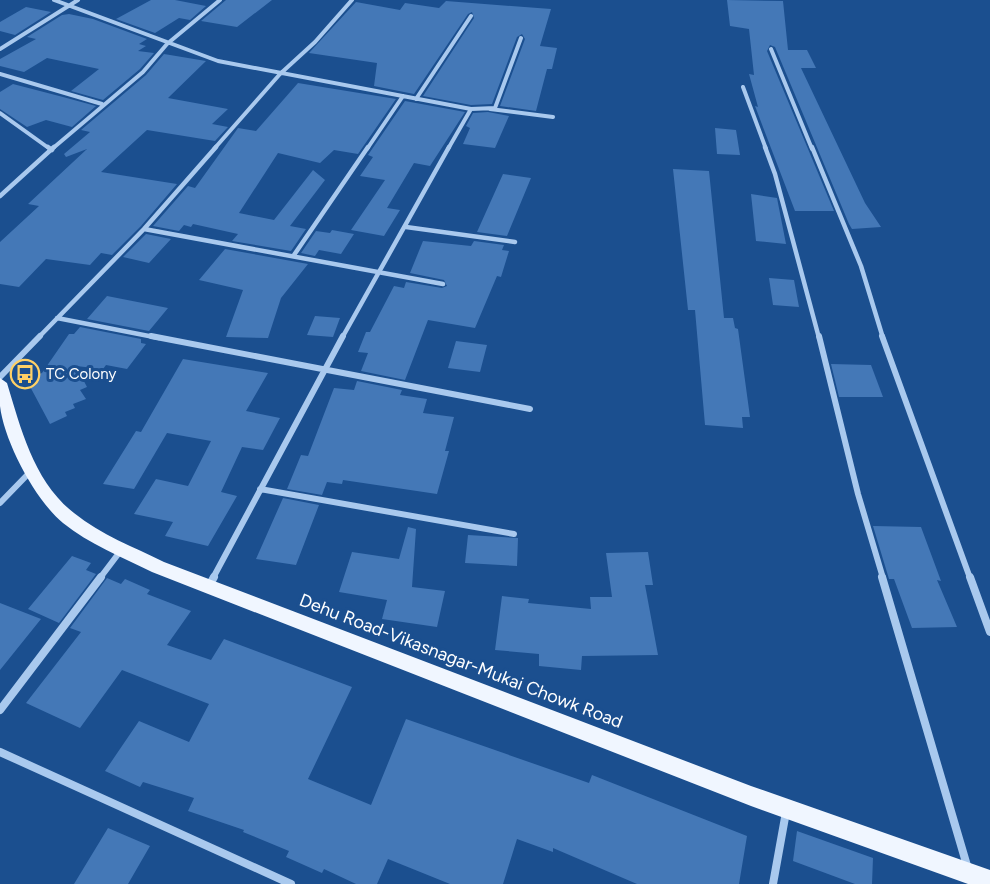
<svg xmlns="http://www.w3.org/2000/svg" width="990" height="884" font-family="Figtree,sans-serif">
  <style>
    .building { fill: #4478b7 }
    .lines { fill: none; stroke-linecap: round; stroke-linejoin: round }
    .minor-far3 { stroke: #a9c9ee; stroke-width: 4 }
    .minor-far2 { stroke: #a9c9ee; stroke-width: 4.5 }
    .minor-far1 { stroke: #a9c9ee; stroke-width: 6 }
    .minor { stroke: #a9c9ee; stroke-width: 8 }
    .primary { fill: #f0f6ff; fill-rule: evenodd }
    .labels { text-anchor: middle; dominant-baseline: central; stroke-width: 6; stroke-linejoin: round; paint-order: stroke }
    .poi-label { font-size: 15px; fill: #fff; stroke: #1b4f8f; text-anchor: start }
    .near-street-label { font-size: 18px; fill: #fff; stroke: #1b4f8f }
  </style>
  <rect width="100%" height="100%" fill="#1b4f8f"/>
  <path class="building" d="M151 0H175L206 6 190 20 179 18 155 33 116 19Z
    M226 0H272L237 27 201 21Z
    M727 0 783 1 788 50H807L816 68H801L865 203 881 227 852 229 849 224 775 47 770 45 767 51 834 211H795L755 106 758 107 749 74 754 75 749 29 730 26Z
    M446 1 551 9 540 46 557 48 552 69H547L536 111 500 106 525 39 522 34 517 37 492 104 471 105 423 96 474 18 472 12 468 14 414 94 374 86 377 63 309 53 356 2 400 10 405 3 439 8Z
    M26 7 51 12 15 35 0 31V22Z
    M69 14 93 19 147 39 139 44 146 46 138 51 154 53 140 69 103 100 71 91 99 69 47 58 24 72 0 66V59L36 39 27 37 62 15Z
    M164 54 206 61 168 98 228 109 212 124 228 127 215 141 147 130 101 172 177 184 141 226 112 255 101 253 90 265 46 259 19 287 0 284V242L39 206 28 204 87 149 66 157 64 154 90 132 81 130 146 75Z
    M298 83 396 99 358 154 334 150 320 163 278 153 239 213 274 220 313 170 325 180 290 226 306 229 291 251 232 241 238 234 193 224 191 227 184 225 179 231 153 226 188 186 195 188 238 128 256 131Z
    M13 84 63 97 96 106 72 127 46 120 27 127 0 109V92Z
    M405 101 465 112 430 166 414 163 387 208 400 210 384 236 351 230 385 180 360 176 373 157 368 155Z
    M488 112 509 116 495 148 463 144 470 128 466 126 473 113Z
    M715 128 736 130 740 155 717 154Z
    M673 169 709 171 724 318H733L735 328 738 329 750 417H742L743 428 705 425 695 310H688Z
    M503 174 531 178 507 236 477 232Z
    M751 194 777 198 786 244 756 241Z
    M332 230 354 234 341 254 319 250 315 256 301 253 316 231 330 233Z
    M146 234 171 239 149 263 123 257Z
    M423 241 471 246 474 241 504 245 502 250 509 251 501 277 497 276 475 328 428 320 405 380 361 371 368 353 358 352 366 332H370L394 286 404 288 406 282 442 288 447 286 444 280 410 273Z
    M225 249 308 264 281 298 268 338 226 337 243 290 199 280Z
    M769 278 794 280 799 307 773 305Z
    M107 296 168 308 149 331 87 319Z
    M315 316 340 318 333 337 307 335Z
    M80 327 141 339V343L146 344 127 369 106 365 103 369 76 366 87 387 80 390 86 399 73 404 75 408 65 412 67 416 50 424 26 379 42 373 69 334H74Z
    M456 341 487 345 480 372 448 368Z
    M183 359 268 373 246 411 280 418 263 450 242 447 221 492 237 496 208 546 165 536 173 522 134 514 156 479 188 486 211 441 167 433 134 489 103 484 136 431 141 432Z
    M831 364 871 365 883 397H839Z
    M357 381 402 390 400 395 427 399 423 413 454 417 445 451H449L437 494 343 480 342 484 327 482 322 495 287 489 301 455 308 456 334 388 354 390Z
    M283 498 319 505 296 565 256 559Z
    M873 526 921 527 941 581 937 580 957 627 912 628 894 579H889Z
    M408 527 416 529 412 587 445 591 437 627 382 619 387 600 339 592 352 552 399 559Z
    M468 535 518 538 517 566 465 563Z
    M648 552 653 585H645L658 655 582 656 581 670 539 666V654L495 650 502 596 529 599 528 603 591 609 590 597H612L606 553Z
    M72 556 91 563 86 570 96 574 59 623 28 609Z
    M107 578 121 584 125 579 150 590 147 594 191 611 167 645 211 660 224 639 352 687 308 779 371 805 406 719 589 783 592 775 747 836 739 884H637L553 848V852L517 839 503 884H450L388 859 377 884H356L324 869 322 873 286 857 289 851 243 832 244 830 188 811 194 798 143 782 140 787 105 771 139 721 189 742 209 704 122 670 80 728 26 703 81 632 70 628Z
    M0 603 41 619 0 670Z
    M108 828 150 846 128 884H74Z
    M797 831 873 858 872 884H855L793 861Z"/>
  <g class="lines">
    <path class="minor-far3" d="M54 0 218 61 471 109 495 108 521 38
      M0 49 78 0
      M771 49 812 149
      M0 74 102 104
      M743 87 766 149
      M416 99 471 16
      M490 109 553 117
      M0 113 50 149
      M52 149 143 72 167 44 220 0
      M214 149 280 74 315 42 352 0
      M367 149 403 96
      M448 149 471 109"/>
    <path class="minor-far2" d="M48 147 52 150
      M765 147 775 174 819 338
      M812 147 861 266 883 338
      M0 196 54 147
      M406 227 515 242
      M144 229 443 284
      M294 255 368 147
      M57 318 159 338
      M38 338 144 229 216 147
      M342 338 449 147"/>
    <path class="minor-far1" d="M151 336 530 409
      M819 336 858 494 883 578
      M882 336 970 578
      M0 377 40 336
      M260 489 514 534
      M0 503 32 470
      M100 578 122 549
      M213 578 343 336"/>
    <path class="minor" d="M882 577 968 869
      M970 577 990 632
      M209 586 214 577
      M0 710 101 577
      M0 752 291 884
      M773 884 786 812"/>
    <path class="primary" d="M0 378 7 383C21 429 34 482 74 513 101 535 134 547 164 562L751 786 990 870V884H968L751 806 152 572C122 557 89 544 63 523 35 500 4 441 0 406 0 397 0 387 0 378Z"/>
  </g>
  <defs>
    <g id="bus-ring" transform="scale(1.5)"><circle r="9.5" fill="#1b4f8f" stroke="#ffd166" stroke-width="1.5"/><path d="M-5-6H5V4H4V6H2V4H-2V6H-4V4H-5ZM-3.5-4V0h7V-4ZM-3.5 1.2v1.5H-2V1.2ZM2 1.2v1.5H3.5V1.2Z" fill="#ffd166"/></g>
  </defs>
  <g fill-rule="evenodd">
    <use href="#bus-ring" x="25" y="374"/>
  </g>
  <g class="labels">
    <g class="poi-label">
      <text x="46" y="374">TC Colony</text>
    </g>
    <g class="near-street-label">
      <text transform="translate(461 661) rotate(21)">Dehu Road-Vikasnagar-Mukai Chowk Road</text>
    </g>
  </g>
</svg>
